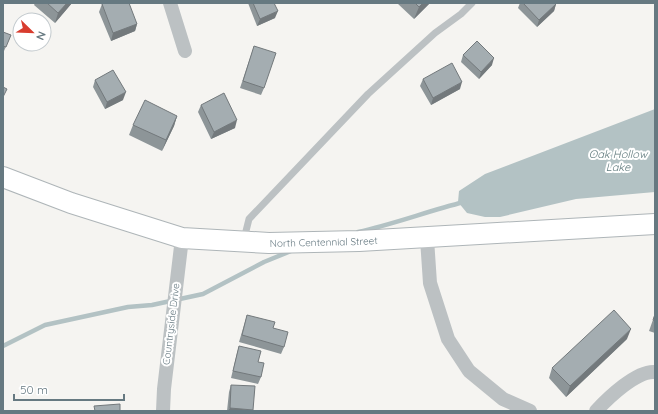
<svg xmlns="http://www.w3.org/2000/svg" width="658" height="414" font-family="Quicksand,sans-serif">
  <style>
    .water { fill: #b3c2c4 }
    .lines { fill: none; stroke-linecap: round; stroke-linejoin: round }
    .stream { stroke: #b3c2c4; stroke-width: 4.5 }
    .secondary-casing { stroke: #aeb5b8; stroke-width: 22 }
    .lane { stroke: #bcc1c3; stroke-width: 7 }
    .street { stroke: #bcc1c3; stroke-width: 14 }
    .secondary { stroke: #fff; stroke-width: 20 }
    .wall { fill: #8d9598 }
    .shaded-wall { fill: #73797c }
    .building { fill: #a4adb1; stroke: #73797c }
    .labels { text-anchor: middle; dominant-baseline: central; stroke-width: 4; stroke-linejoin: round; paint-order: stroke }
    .street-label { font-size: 10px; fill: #667981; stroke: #fff }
    .water-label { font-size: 11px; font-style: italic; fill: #617b7e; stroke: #fff }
  </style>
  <rect width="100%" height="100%" fill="#f5f4f1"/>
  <path class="water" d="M655 109V192L576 199 500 217H485L467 213 458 202 459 191 485 174Z"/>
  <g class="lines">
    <path class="stream" d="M358 232C394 224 428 211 464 202
      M3 346 45 325 128 307 152 305 203 294 264 262 291 251"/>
    <g class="secondary-casing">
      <g id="secondary">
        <path id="s1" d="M3 177 71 203 182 238 269 243 359 241 655 224"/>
      </g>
    </g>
    <path class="lane" d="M244 239 249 219 368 94 435 33 461 14 472 3"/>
    <path class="street" d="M170 3 185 51
      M427 239 430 283 448 339 469 371 503 399 530 411
      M163 411 164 389 182 238
      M596 411C608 398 637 370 655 372"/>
    <use href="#secondary" class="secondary"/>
  </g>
  <path class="wall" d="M35 3H72L55 23 34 5Z
    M248 3H274L275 18 257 26Z
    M397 3H430L414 19Z
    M520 3H555L556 4 554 11 537 27 518 8Z
    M102 4 137 24 135 31 111 41 99 12Z
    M3 32 11 35 4 51 3 50Z
    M254 46 264 88 261 95 240 88Z
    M463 55 492 65 479 79 461 62Z
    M423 79 460 89 431 105 420 86Z
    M95 80 123 100 105 109 93 87Z
    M201 105 235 128 211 139 198 112Z
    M177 116 174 126 162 151 129 135 133 125Z
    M655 314V333L649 331Z
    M247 315 273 328 284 347 281 354 239 342Z
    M627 339 566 397 549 378 552 368Z
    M239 346 258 362 261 377 258 384 231 378 237 353Z
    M231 385 253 410V411H227L229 392Z"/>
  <path class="shaded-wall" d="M67 3H72L55 23 58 13Z
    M423 3H430L414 19 419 7Z
    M556 4 554 11 537 27 539 20Z
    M278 11 275 18 257 26 260 19Z
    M137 24 135 31 111 41 113 33Z
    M494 58 492 65 479 79 481 72Z
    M462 82 460 89 431 105 433 98Z
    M126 92 123 100 105 109 107 102Z
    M177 116 174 126 162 151 166 140Z
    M237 120 235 128 211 139 214 132Z
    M631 329 627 339 566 397 570 386Z
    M230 408 253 410V411H228Z"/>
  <path class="building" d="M47 3H67L58 13Z
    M105 3H129L137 24 113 33 102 4Z
    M253 3H274L278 11 260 19Z
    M415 3H423L419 7Z
    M523 3H555L556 4 539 20Z
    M3 32 11 35 6 47 3 46Z
    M477 41 494 58 481 72 463 55Z
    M254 46 276 53 264 88 243 81Z
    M452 63 462 82 433 98 423 79Z
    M113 70 126 92 107 102 95 80Z
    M3 87 7 89 3 97Z
    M224 93 237 120 214 132 201 105Z
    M145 100 177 116 166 140 133 125Z
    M614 310 631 329 570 386 552 368Z
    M655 314V321L653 320Z
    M247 315 275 322 273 328 288 332 284 347 242 335Z
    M239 346 261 351 258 362 264 363 261 377 233 371Z
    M231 385 255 386 253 410 230 408Z
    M120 404V411H95L94 406Z"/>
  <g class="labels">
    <g class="street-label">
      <text stroke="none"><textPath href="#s1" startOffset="331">North Centennial Street</textPath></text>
      <text transform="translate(171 324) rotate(-83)">Countryside Drive</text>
    </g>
    <g class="water-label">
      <text x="618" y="154">Oak Hollow<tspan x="618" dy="13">Lake</tspan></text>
    </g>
  </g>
  <rect width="658" height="414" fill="none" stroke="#667981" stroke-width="8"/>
  <g transform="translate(32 32) rotate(113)"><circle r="19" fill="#ffffff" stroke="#c2c9cd"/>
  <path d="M0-3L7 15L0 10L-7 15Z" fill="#d83c2e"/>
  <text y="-6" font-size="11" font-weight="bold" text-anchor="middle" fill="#667981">N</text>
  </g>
  <path d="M14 394v6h110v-6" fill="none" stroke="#667981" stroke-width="2"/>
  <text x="20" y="394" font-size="12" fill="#667981" stroke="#ffffff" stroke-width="3" paint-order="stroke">50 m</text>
</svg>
